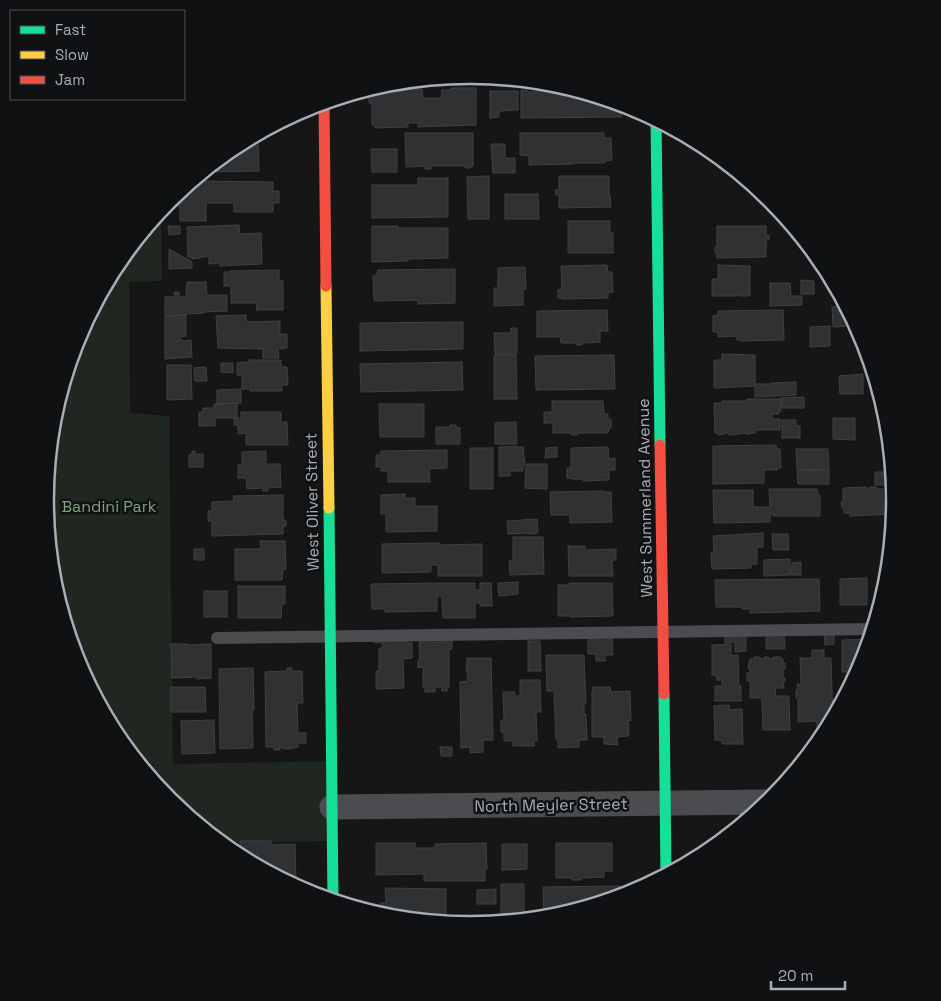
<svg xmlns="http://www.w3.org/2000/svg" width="941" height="1001" font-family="'Space Grotesk',sans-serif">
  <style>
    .green { fill: #202720 }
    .building { fill: #303132; stroke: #3e4042 }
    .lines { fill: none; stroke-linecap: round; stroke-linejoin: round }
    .lane { stroke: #4b4c4f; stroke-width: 12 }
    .street { stroke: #4b4c4f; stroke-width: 25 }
    .fast { stroke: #16e098; stroke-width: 11 }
    .slow { stroke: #ffcf43; stroke-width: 11 }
    .jam { stroke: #f24e42; stroke-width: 11 }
    .labels { text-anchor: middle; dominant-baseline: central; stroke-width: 5; stroke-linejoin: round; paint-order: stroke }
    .street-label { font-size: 16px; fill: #a8aeb7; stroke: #101112 }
    .park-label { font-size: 16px; fill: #82a180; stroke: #101112 }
    .rim { fill: none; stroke: #a8aeb7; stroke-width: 2.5 }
  </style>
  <rect width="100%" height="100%" fill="#161616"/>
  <path class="green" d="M161 210 162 281 129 282 130 413 169 416 173 764 328 761 329 841 220 843 169 801 117 737 77 663 53 583 49 544 48 469 53 417 78 337 117 264Z"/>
  <path class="building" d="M451 88H476V125L418 127V123H408V127L375 128V125H372V103H369V94H372V90L422 89 423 98H441L442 90H451Z
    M566 89H572L575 90V91H580L620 103V110L623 109V114H621V117L521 118V90H527V92L566 91Z
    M490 91H518V110L499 111V117L490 118Z
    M405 133H473V166H471V168H465L466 166H431V169H425V166L406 167Z
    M520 133H604V138H611L612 160 605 161V163H575L573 164 529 165V156L520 155Z
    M253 136H258L259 171 204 172 234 147Z
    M491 144H505V158H515V173H493Z
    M371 149H397V172H372Z
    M489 176V219H468L467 177Z
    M559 176H609V195H610L611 207 559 208V195H556L555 190H559Z
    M418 178H448V217L372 218V185H418Z
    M192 181 273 182V191H279V203H273V212H234V203H206V221H180V206H176V194Z
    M505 194H538L539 219H505Z
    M568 221H610V233H613V253H568Z
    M791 224 804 239H792Z
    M239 225 240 234 261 233 262 264 220 266V263L209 264V252H207V257H200V258L192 259V257H188L187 227Z
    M168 226H180V234L169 235Z
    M372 226H398V228H448V258L408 259V261L372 262Z
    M717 226H766V235H769V240H766V257L717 258V254L715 252V247L717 246Z
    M169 249 192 262V268L169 269Z
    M607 265 608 272H612L613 292H608V298L562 299V298H558V290H562L561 266Z
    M718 265 750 266V296H740V295H737V296H712V279H718Z
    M525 267 526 289H523V305L494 306V288H498V268Z
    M455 269V303L418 304V300L374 301 373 276H376V273H378V270Z
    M279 270V281H283V310H256L257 303H231V286H224V272H230V271Z
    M801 280 814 281V294H801Z
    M187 282H206L207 295H227V311L204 312V313L186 314V315L165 316V297H175L174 292H179V297H186Z
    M770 283H790L791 296H802V305L770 306Z
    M846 306 857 326 833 327 832 307Z
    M607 310 608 331H600V342L582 343V345H576V343H561L560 337H537V311Z
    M783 310 784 340 741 341V340H737V336L718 337V332H713V316L718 315V311Z
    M186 315V336L179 337V339H182V341L191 340 192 357 165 359V316Z
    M246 315V322L280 321V334H287V348L278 349 279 358H263V349L218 348 216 316Z
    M463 322V349L360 351V323Z
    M830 326V346L810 347V327Z
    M511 328H517V354H495L494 333H511Z
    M722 354 755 355V384H771V383L796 382V395L755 397V386L714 388V360H722Z
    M494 355H516L517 399H494Z
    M614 355 615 389 536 390 535 356Z
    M249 360H281V367H287L288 385H282V391H250V389H242V375H237V363L249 362Z
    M462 362 463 390 361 392 360 364Z
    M221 363H233V373L221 372Z
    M167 365H191L192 399 167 400Z
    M206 367 207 381H195L194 368Z
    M863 374V394H840L839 376Z
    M241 389V403L217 404V390Z
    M804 397V408H782L781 398Z
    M747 399H781V411H779V414H772V419H780V430H755V433H750V434H746V433L729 435V433H725V434L718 435V433H715L714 403H722V401H747Z
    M552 401H603L604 414H608V419H611V428H609L608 433H577V435H571V433H553V423H544V412H552Z
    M237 403V418H215V426H199V412H203V408H214V404Z
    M379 404H424V437H380Z
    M885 407 888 418 889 427H885Z
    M241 412H281V422H287L288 445H246V433L238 434V425H234V418H241Z
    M833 418H855V440L833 439Z
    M782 420H796V426H800V438H782Z
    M516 422 517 444H495V423Z
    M450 425H456V427L460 428V444H436V427H450Z
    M776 445 777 449H780L781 468H777V470H764V483L713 484V446Z
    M516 446V447H523L525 465H523V471H510V476H499V447Z
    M557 447V457L545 458 546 448Z
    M608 447 609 459 615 458V470H609V480L583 481V479H572V478H567V468H571V448Z
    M470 448H493V489H470Z
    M796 449H828L829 469 797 470Z
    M447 450V468L429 469 430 482H388V471H381V467H376V455H381V451Z
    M192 451H195V454H203V467H189V455H192Z
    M266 451V464H280L281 487 268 488V491H263V488L247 489 246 478H238V465H242V452Z
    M526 464H547V489L525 488Z
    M829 470V484H798L797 471Z
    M875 472H893V485H875Z
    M866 487V489H869V487H876V489H883V500H892L893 514 850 516V513H844V508H842L841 502H843V488Z
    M769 489H817L818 495H820V516H774V515H770V522L714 523 713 490H753V507H770Z
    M605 491V492H611L612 522 570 523V515H551L550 492Z
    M405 494V498H415V506H437V531L386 532V514H381V495Z
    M283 495V520H286V526H283V534L212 536V521H208V511H212V502L234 501 233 496Z
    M537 519 538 533 527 534V533L508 534 507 521Z
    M763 533V547H757V564H751V568L712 569 711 552H714L713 536Z
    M888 533H893L889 572H888Z
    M772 534H788L789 550H773Z
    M513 537H543L544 574 510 575 509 561H513Z
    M260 541H285L286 569H283L282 580H235V549H261Z
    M439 543V545L482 544V576H438V565H431V572L382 573V544Z
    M568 546H585V550L616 549V560H612L613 576H569Z
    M194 549H204V560H194Z
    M790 559V575L764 576V560Z
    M801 562V575H791L792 563Z
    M867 578V605H840V579Z
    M819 579 820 611 750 613V609H742V607H716L715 580Z
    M518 582V594L499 596 498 583Z
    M443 583H475V590H480V583H491L492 606H480V603H475V618H443L442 596H437V611L385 612V609H372L371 584Z
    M569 583H612L613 616 570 617V616H558V585H569Z
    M238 586H285V604H282L281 618H238Z
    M204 591H227V617H204Z
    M725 633H746V651L735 652V642L725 643Z
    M824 634H834V644L825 645Z
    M766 635H784L785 649H766Z
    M375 637H407V643H412V658L403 659 404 688 376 689V671H379V648H383L382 642 375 643Z
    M612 637 613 655H605V661H596V654H588V638Z
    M871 639 863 664 860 670H854V672H842V640Z
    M446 640H452V649H449V687H447V691H442V687H435V692H425V687H423V667L418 668V660H420L419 642H446Z
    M528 641H540L541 671H528Z
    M171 644H188V645L211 644V678L197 679V677L172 678Z
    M731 644V656L738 655 739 686H741V701H715V686H722V680H717L716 675H712V645Z
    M812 650H824V658H831L833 721 828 731H817V721L798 722V700L796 697V690L798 688 797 684H801L800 658H812Z
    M546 655H584L586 704H584V714H586L587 740H579V747L558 748V740H556L554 691H547Z
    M754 657H760L761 659H764V657H769V659H773V657H781V659H783V664L785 663V669H783V678H785V682H783L784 688H775L776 696H789L790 730H763L762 698H750V681H747V673H750V669H748L749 662H750V659H754Z
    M467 658H491L493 740H483V752L470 753V747L461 748 460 682 468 681 466 665H467Z
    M253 668 254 710H252L253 748 220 749 219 669Z
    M287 668H292V671H302L303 703H297L298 733H306V743H298V747H295V748L283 749V747H280V750H274V747H266L265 672 287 671Z
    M845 679H855L845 699Z
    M520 680H540L541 712H536L537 741H534V746H513V741H504V732H501V720H504L503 692H515V696H520Z
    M171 687H205L206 712H171Z
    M593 687H610L611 692 630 691 631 721 628 720 629 736 617 737 618 745 604 744V737H592V691L593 690Z
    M729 705V710L742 709 743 744H722V740H715L714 706Z
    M214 720 215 753 182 754 181 721Z
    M440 747H452V756H441Z
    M734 832 721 843V833Z
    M240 841H271V845L295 844 296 883 289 884 241 858Z
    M376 843H415V848H435V844L486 843 487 869H485V881H424V874L376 875Z
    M556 843H612V871H604V877L581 878V880H572V878H556Z
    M502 844H527V869L502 870Z
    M501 884H524V914H542V919L501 923Z
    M621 886V897L553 918 544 919 543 887Z
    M385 888 446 889V918L397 919 386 917 385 912H381V903H386Z
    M496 889V904H477V890Z"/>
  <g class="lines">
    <path class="lane" d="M217 638 874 629"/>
    <path class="street" d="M332 807 770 802"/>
    <path class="fast" d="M656 120 660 445
      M329 508 333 901
      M664 694 666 876"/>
    <path class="slow" d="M326 286 329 508"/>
    <path class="jam" d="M324 102 326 286
      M660 445 664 694"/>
  </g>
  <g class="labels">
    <g class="street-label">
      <text transform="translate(645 498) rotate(-91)">West Summerland Avenue</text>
      <text transform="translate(312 502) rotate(-91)">West Oliver Street</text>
      <text transform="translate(551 805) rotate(-1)">North Meyler Street</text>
    </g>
    <g class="park-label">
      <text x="109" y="506">Bandini Park</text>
    </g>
  </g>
  <path d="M0 0H941V1001H0ZM54 500a416 416 0 1 1 832 0a416 416 0 1 1-832 0Z" fill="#101112" fill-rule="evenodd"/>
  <path class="rim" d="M54 500a416 416 0 1 1 832 0a416 416 0 1 1-832 0Z"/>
  <rect x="10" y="10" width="175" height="90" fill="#101112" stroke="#4d5054"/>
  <rect x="20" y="26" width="25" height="8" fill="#16e098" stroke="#4d5054"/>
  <text x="55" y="35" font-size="15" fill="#a8aeb7">Fast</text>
  <rect x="20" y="51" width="25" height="8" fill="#ffcf43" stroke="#4d5054"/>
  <text x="55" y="60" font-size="15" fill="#a8aeb7">Slow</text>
  <rect x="20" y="76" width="25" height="8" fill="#f24e42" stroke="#4d5054"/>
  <text x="55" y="85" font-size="15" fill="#a8aeb7">Jam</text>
  <path d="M771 981v8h74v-8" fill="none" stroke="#a8aeb7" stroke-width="2.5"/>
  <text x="778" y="981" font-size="15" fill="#a8aeb7" stroke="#101112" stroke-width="4" paint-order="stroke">20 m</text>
</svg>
